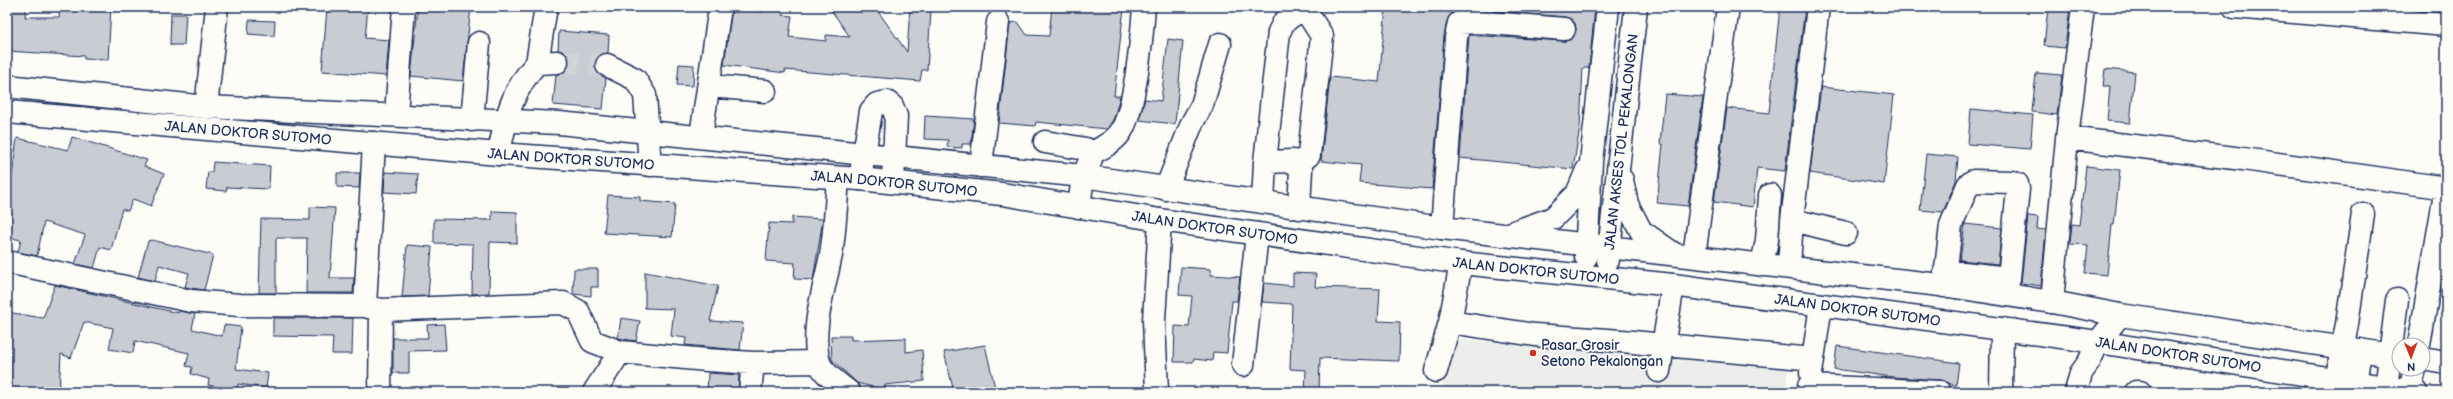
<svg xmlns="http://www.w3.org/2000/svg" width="2453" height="399" font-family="'Balsamiq Sans',sans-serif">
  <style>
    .built { fill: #edeeec }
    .building { fill: #c9ccd3; stroke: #1b2f5e }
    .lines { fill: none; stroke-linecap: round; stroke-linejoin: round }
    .minor-tunnel { stroke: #d0d3d8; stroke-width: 22; stroke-dasharray: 22 11; stroke-linecap: butt }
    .minor-casing { stroke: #1b2f5e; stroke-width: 25 }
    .highway-casing { stroke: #1b2f5e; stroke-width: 25 }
    .minor { stroke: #fdfcf7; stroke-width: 22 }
    .highway { stroke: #fdfcf7; stroke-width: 22 }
    .poi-dot { fill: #c8321e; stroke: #fdfcf7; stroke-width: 1.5 }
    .labels { text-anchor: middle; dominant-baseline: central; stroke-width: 3.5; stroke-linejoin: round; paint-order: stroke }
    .street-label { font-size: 14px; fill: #1b2f5e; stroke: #fdfcf7 }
    .poi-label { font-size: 14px; fill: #1b2f5e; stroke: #fdfcf7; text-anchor: start }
  </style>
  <rect width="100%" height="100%" fill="#fdfcf7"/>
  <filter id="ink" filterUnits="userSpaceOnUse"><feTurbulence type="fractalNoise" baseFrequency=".025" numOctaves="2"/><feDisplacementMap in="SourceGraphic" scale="8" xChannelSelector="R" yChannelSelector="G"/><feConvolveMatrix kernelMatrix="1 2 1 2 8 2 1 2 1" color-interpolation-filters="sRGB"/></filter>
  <g filter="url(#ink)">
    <path class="built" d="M1449 338 1788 367 1786 392H1442Z"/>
    <path class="building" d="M7 7H26L25 17H59L60 7H111L108 60 84 59V56L7 51Z
      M327 7H368L365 38 389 40 386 76 322 71Z
      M418 7H471L463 81 411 76Z
      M763 7H783L782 15 792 16 789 37 826 41V35L850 37 829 7H875L907 52 910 8 931 10 927 70H922L920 81 785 70V73L724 65 732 8 762 12Z
      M1052 7H1124L1114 96H1120L1114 118 1107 129 1036 122 1035 126 999 123 1010 23 1018 22 1027 35 1049 36Z
      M1386 7H1595L1589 68H1583L1580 127 1573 169 1460 158 1469 35 1563 41 1570 40 1576 30 1575 23 1565 17 1479 10 1453 12 1447 21 1444 37 1432 189 1359 183 1361 165 1321 161 1330 77 1379 82Z
      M1780 7H1805L1785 171 1757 168 1753 207 1714 202 1727 108 1769 113Z
      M2048 7H2070L2065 48 2044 46Z
      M171 14H186L184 45H170Z
      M249 20 275 21 274 36 248 34Z
      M559 31 609 35 608 53 600 55 595 65 597 72 606 78 603 109 553 105 556 75 564 72 569 62 567 55 558 50Z
      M1168 39 1183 41 1175 124 1139 120 1145 99 1161 101Z
      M679 64 694 65 693 86 677 85Z
      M2105 69 2135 72 2130 123 2107 121 2110 86H2103Z
      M2036 73 2062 75 2057 115 2032 112Z
      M1821 87 1894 95 1884 184 1810 173Z
      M1665 94 1703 97 1688 206 1657 203 1663 144H1660Z
      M1971 109 2033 115 2030 149 1968 144Z
      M925 116 974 119 971 144H962V148L947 147 948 140 924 139Z
      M72 137 147 160 144 166 164 174 151 206 133 199 128 211 122 209 111 250 100 247 94 268 75 264 85 235 44 222 37 256 18 252 21 240 7 237V213L17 138 68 150Z
      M1926 154 1958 157 1956 181 1943 212 1920 210Z
      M213 162 270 166 269 189 227 187 226 191 206 189 208 172H212Z
      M2086 166 2120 170 2114 225H2112L2107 275 2085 273 2088 245 2070 244 2072 224 2079 225Z
      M385 172 418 174 416 194 384 192Z
      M337 173H360L359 188 337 187Z
      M608 195 640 197V201L675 204 672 237 604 233Z
      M310 207 335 208 330 278H354L353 293H306L307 238H276V293H259L261 219 310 220Z
      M492 211 517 212V243L490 242 489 293 472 294 473 244 434 243V219L492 220Z
      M2028 216 2038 217 2037 229 2046 230 2041 286 2021 283Z
      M792 217 823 219 813 280 794 279 795 263 766 261 769 223 792 224Z
      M1965 224 2002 228 1998 264 1960 260Z
      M152 240 213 255 204 290 185 287 189 273 159 265 155 281 138 277 148 241Z
      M407 245 432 247 428 296 402 297Z
      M1181 267 1211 269V275L1240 277 1237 301H1232L1227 353 1213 352 1212 361 1194 359 1193 362H1174L1175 326 1189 327 1192 296 1179 295Z
      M574 269H598V287H591V296L573 294Z
      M645 272 718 286 710 321 743 323 740 350 685 345 686 338 671 336 674 309 645 308Z
      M1293 273 1316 274 1315 287 1380 289 1378 321 1400 322 1399 361 1320 358 1319 392H1305L1306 370 1290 369 1292 304 1262 302 1264 283 1293 286Z
      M55 285 178 313 179 311 195 314 192 329 222 336 224 325 241 327 236 369 268 373 266 388 238 384 237 391 208 385 209 379 191 374 192 367 186 366 189 353 135 341 133 353 109 349 113 328 84 322 71 358 61 354 59 392H7V312L43 318Z
      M273 318H353L352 354H332L333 337 273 336Z
      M621 318 640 321 636 341 618 338Z
      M444 324 446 350 409 351V373H393V338H428L427 325Z
      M831 336H851V340L906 338V352L922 350 924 381 885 385 884 390 857 383 832 360Z
      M985 345 996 392H954L944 352Z
      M1837 346 1959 363 1956 386 1941 380 1893 377 1834 369Z
      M708 373 739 375 738 392H707Z"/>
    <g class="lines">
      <path class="minor-tunnel" d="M557 62 607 65"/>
      <g class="minor-casing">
        <path id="minor" d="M2234 7 2446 25
          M537 63 546 7
          M607 65 635 79 645 95 650 165
          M710 86 765 91
          M206 107 217 7
          M396 114 404 7
          M472 120 479 43
          M701 136 720 7
          M2067 138 2243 159 2446 188 2419 345
          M1045 142 1086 149 1091 159 1083 176 1079 207
          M499 154C505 119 512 90 537 63L557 62
          M1090 154C1100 149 1113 143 1120 133 1135 112 1142 35 1144 7
          M1265 162 1279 32 1284 22 1304 7
          M1298 164 1309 155 1322 36 1304 8
          M981 166 998 22
          M838 179C836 204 835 230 831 255 825 286 810 330 819 362 823 374 839 384 849 392
          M860 179 871 111 877 104 887 102 892 106 896 116 893 182
          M1166 189 1192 123 1202 105 1220 44
          M1263 202 1265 162 1293 161 1301 169 1299 208
          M1792 220 1846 233
          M1442 228 1456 38 1459 23 1478 22 1564 29
          M1694 256 1728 7
          M7 262 191 301 240 305 365 306 381 310 563 303 578 311 592 341 620 352 707 360 753 363 819 362
          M1762 265 1767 240 1770 195
          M1789 267 1792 220 1818 7
          M1945 271 2009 278
          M1944 286 1951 225 1968 185 1973 181 2012 182 2017 184 2018 189 2009 278 2005 294
          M2052 302 2067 138 2083 7
          M365 306 374 143
          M1450 322 1461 263
          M1243 365 1257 234
          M1436 371 1450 322 1535 335 1622 341 1813 359
          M1659 371 1673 285
          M1811 373 1821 305
          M2336 380 2347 324 2363 214
          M1809 386 1940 392
          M2386 388 2397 300
          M2410 391 2415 369
          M380 392 381 310
          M594 392 620 352
          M750 392 753 363
          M1157 392 1154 320 1160 220
          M2001 392 2002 329
          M2076 392 2081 373 2089 362 2098 342 2120 315
          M2136 392H2140
          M2354 392 2360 350"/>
      </g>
      <g class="highway-casing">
        <g id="highway">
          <path d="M7 86 206 107 559 123 1083 176 1442 228 1949 286 2052 302 2120 315 2399 356"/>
          <path id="s1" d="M7 112 499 154 860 179 1002 194 1160 220 1461 263 1673 285 2098 342 2417 392"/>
          <path d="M1622 180 1627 204 1641 231 1671 252"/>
          <path d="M1511 233 1553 218 1577 194 1587 170"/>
          <path d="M1586 257 1591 162 1608 7"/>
          <path id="s2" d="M1608 260 1636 7"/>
          <path d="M2423 359 2446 363"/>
        </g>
      </g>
      <use href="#minor" class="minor"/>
      <use href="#highway" class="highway"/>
    </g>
  </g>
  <circle class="poi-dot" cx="1533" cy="353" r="4"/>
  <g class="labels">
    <g class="street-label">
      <text stroke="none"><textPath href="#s1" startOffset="242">JALAN DOKTOR SUTOMO</textPath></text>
      <text stroke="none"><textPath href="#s2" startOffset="119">JALAN AKSES TOL PEKALONGAN</textPath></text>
      <text stroke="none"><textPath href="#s1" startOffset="566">JALAN DOKTOR SUTOMO</textPath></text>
      <text stroke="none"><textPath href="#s1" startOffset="890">JALAN DOKTOR SUTOMO</textPath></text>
      <text stroke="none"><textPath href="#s1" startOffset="1214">JALAN DOKTOR SUTOMO</textPath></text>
      <text stroke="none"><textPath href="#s1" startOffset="1538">JALAN DOKTOR SUTOMO</textPath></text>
      <text stroke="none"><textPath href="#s1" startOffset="1862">JALAN DOKTOR SUTOMO</textPath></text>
      <text stroke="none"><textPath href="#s1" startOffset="2186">JALAN DOKTOR SUTOMO</textPath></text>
    </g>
    <g class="poi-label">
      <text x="1541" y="345">Pasar Grosir<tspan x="1541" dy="16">Setono Pekalongan</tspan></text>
    </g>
  </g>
  <rect width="2453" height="399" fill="none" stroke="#fdfcf7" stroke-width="24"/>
  <rect x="12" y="12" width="2429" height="375" fill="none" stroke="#1b2f5e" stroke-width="1.5" filter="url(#ink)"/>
  <g transform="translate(2411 357) rotate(179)"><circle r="19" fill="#fdfcf7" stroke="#a3aaba"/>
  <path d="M0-3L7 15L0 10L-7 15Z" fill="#c8321e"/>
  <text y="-6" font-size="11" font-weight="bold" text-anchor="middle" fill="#1b2f5e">N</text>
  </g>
</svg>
